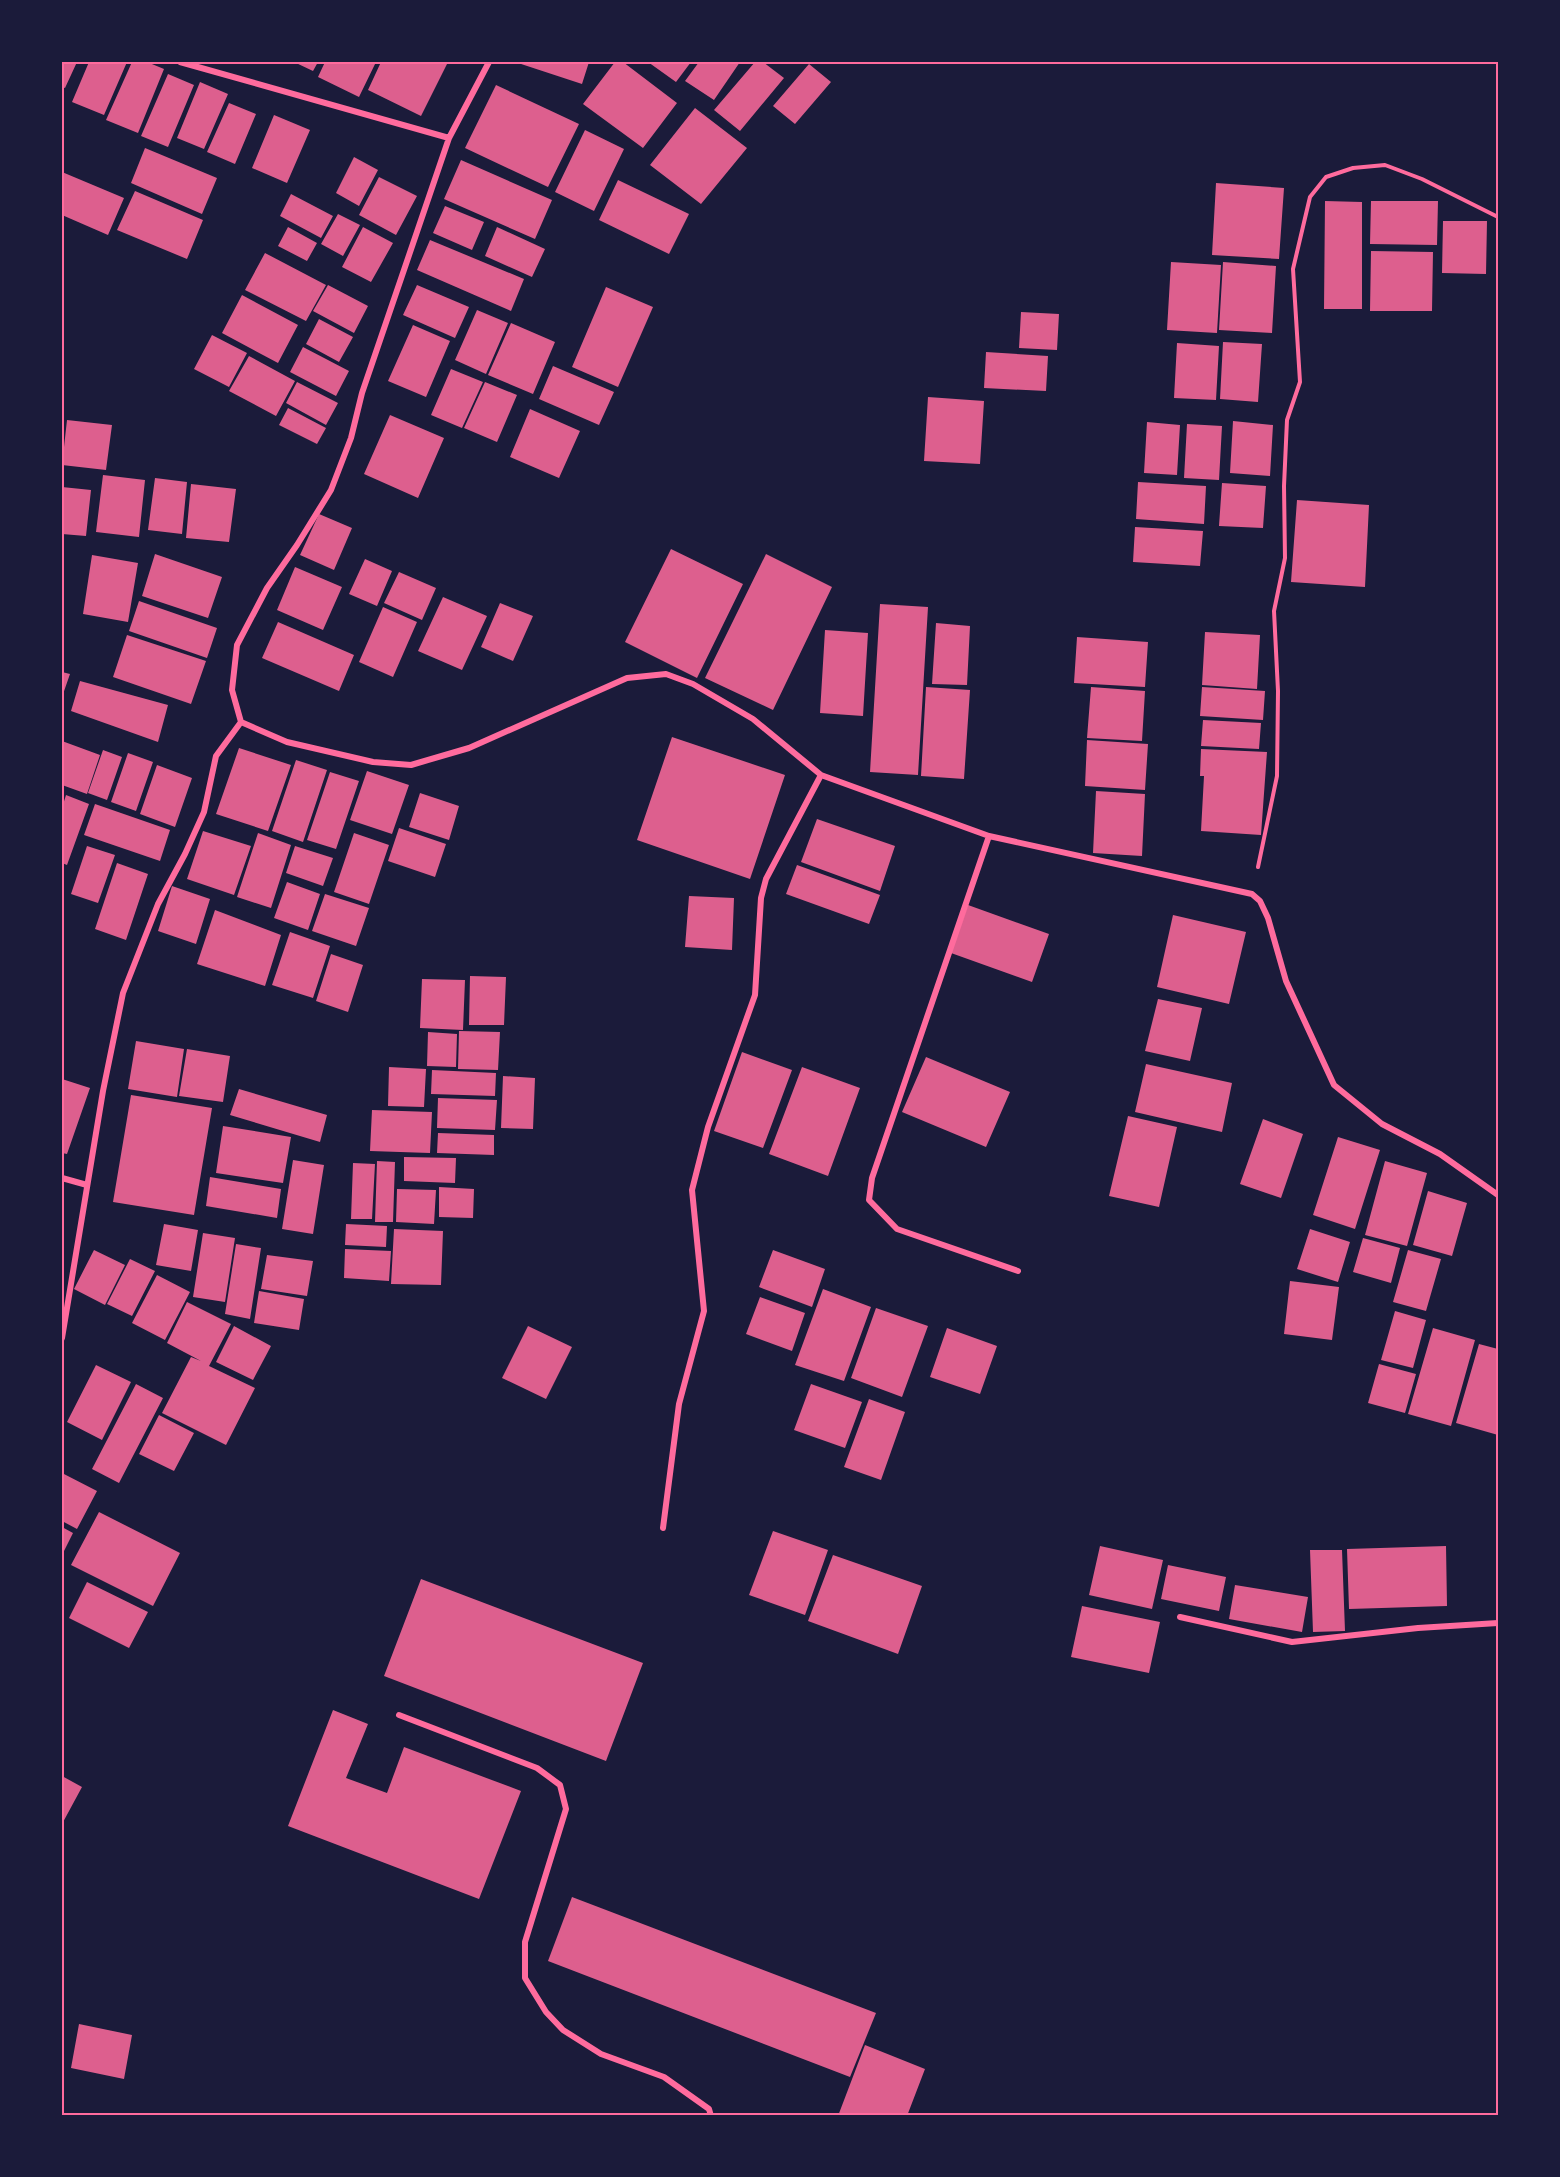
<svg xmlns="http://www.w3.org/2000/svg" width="1560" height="2177" font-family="'Archivo Narrow',sans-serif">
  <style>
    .building { fill: #dd5f8e }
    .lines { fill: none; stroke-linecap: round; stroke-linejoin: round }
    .path { stroke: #ff6b9d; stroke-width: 4 }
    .minor { stroke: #ff6b9d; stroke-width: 6 }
    .neatline { fill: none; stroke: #ff6b9d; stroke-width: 2 }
  </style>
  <rect width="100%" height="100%" fill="#1b1b3a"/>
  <path class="building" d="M62 62H77L65 88 62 87Z
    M89 62H127L104 115 72 102Z
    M132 62H147L164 69 138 133 106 120Z
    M294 62H318L313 71Z
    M325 62H376L359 97 318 77Z
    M381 62H448L421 116 368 90Z
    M515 62H589L582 84Z
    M615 62H623L677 103 643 148 583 104Z
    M648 62H691L676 82Z
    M699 62H740L714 100 685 81Z
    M755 62H763L784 78 740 131 714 110Z
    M809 64 831 82 795 124 773 106Z
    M168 74 194 85 168 147 141 136Z
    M200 82 228 94 204 149 177 138Z
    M496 85 579 124 548 187 465 148Z
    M229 103 256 114 235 164 207 152Z
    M695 108 747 148 701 204 650 165Z
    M274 115 310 130 287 183 252 168Z
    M585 130 624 149 594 211 555 192Z
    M145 148 217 178 202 214 131 183Z
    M354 157 378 170 359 206 336 193Z
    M461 160 552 200 535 239 444 199Z
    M62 172 124 198 108 235 62 215Z
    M379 177 417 196 396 235 359 215Z
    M618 180 689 214 669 254 599 220Z
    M1216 183 1284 188 1279 259 1212 255Z
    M135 191 203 220 187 259 117 230Z
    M291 194 333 216 321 238 280 216Z
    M1325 201 1362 202V309H1324Z
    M1371 201H1438L1437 245 1370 244Z
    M445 206 484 222 472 250 433 233Z
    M338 214 360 225 343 256 321 244Z
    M1443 221H1487L1486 274 1442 273Z
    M288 227 317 243 307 261 278 246Z
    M363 227 393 243 371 282 342 267Z
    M497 227 545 249 532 277 485 256Z
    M430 240 524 279 511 311 417 270Z
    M1371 251 1433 252 1432 311H1370Z
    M265 253 326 285 306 321 245 290Z
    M1171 262 1221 265 1217 333 1167 330Z
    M1223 262 1276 266 1272 333 1219 330Z
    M328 285 368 306 354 333 313 311Z
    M417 285 469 307 455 338 403 315Z
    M606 287 653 307 618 387 572 367Z
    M242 295 298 325 278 363 222 333Z
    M477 310 508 323 486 374 455 360Z
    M1021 312 1059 314 1057 350 1019 348Z
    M319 319 353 337 339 362 306 344Z
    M511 323 555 342 533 394 488 375Z
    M413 325 450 341 426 397 388 381Z
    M212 335 247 353 229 387 194 369Z
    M1223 342 1262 344 1258 402 1220 399Z
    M1177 343 1219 346 1216 400 1174 398Z
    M303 347 349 371 336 396 290 372Z
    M986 352 1048 356 1046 391 984 388Z
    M249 356 295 381 276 416 229 391Z
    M553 366 614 392 599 425 539 399Z
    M451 369 483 382 462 428 431 415Z
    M297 382 338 403 326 425 286 403Z
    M485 382 517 395 497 442 464 428Z
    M928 397 984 401 980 464 924 461Z
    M288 408 326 428 317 444 279 425Z
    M530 409 580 431 559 478 510 457Z
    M390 415 444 438 418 498 364 474Z
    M67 420 112 425 106 470 62 465Z
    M1233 421 1273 425 1270 476 1230 473Z
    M1147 422 1180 425 1177 475 1144 473Z
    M1187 424 1222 426 1219 480 1184 478Z
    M103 475 145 480 139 537 96 532Z
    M155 478 187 482 182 534 148 530Z
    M1138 482 1206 486 1204 524 1136 519Z
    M1222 483 1266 486 1263 528 1219 526Z
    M191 484 236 489 229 542 186 538Z
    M62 487 91 490 86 536 62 534Z
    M1297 500 1369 505 1365 587 1291 582Z
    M319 514 352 528 334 570 300 555Z
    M1135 527 1203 531 1200 566 1133 562Z
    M671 549 743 584 697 678 625 642Z
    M155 554 222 577 208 618 142 596Z
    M766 554 832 587 773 710 705 678Z
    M92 555 138 563 128 622 83 614Z
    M365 559 392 571 377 606 349 594Z
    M295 567 342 587 323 630 277 610Z
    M399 572 436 588 422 620 384 603Z
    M443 597 487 616 462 670 418 651Z
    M139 601 217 628 207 658 129 631Z
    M500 603 533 616 513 661 481 647Z
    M880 604 928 607 918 775 870 772Z
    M383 607 417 622 393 677 359 662Z
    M278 622 354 655 339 691 262 658Z
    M936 623 970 626 967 685 932 684Z
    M825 630 868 633 863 716 820 713Z
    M1205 632 1260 635 1257 689 1202 685Z
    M127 635 206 661 191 704 113 677Z
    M1077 637 1148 642 1145 687 1074 683Z
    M62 672 70 674 62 697Z
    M80 681 168 705 158 742 71 711Z
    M926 687 970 690 964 779 921 776Z
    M1091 687 1145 691 1142 741 1087 738Z
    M1202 687 1265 691 1263 720 1200 716Z
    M1203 720 1261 723 1259 749 1201 746Z
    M672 737 785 775 750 879 637 840Z
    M1087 740 1148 744 1145 790 1085 786Z
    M62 741 100 755 87 794 62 785Z
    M239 748 291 765 268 831 216 814Z
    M1201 749 1267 752 1261 835 1201 831 1204 776H1200Z
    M103 750 122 757 107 800 88 793Z
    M128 753 153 762 136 811 111 802Z
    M296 760 327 770 303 842 272 831Z
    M157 765 192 778 175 827 140 814Z
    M367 771 409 785 392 834 350 820Z
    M330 772 359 781 336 849 307 840Z
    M1096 791 1145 794 1142 856 1093 853Z
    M420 793 459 806 449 840 409 827Z
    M66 795 89 804 67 865 62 863V808Z
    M95 804 170 830 160 861 84 835Z
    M817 819 895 846 880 891 801 862Z
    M399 828 446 844 435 877 388 861Z
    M203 831 251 846 234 895 187 879Z
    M258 833 291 845 271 908 237 897Z
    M354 833 389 845 369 904 334 892Z
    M87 846 115 855 98 903 71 894Z
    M295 846 333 858 323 886 286 873Z
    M117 863 148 874 126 940 95 929Z
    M797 865 880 895 869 924 786 894Z
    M287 882 320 894 308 930 274 918Z
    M172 886 210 899 196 944 158 931Z
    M325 894 369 908 356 946 312 931Z
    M689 896 734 898 732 950 685 947Z
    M968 905 1049 934 1032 982 951 953Z
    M215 910 281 935 265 986 197 964Z
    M1173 915 1246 932 1229 1004 1157 987Z
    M290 932 330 946 313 998 272 985Z
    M331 954 363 965 348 1012 316 1001Z
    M470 976 506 977 504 1025H469Z
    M422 979 465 980 463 1030 420 1028Z
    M1158 999 1202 1008 1190 1061 1145 1051Z
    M459 1031 500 1032 498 1070 458 1069Z
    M428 1032 457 1034 456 1067 427 1066Z
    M136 1041 184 1049 177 1097 128 1089Z
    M187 1049 230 1056 223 1102 179 1096Z
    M742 1052 792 1070 763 1148 714 1131Z
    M926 1057 1010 1092 986 1147 902 1112Z
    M1146 1064 1232 1083 1222 1132 1135 1112Z
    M389 1067 426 1069 424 1107 388 1106Z
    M802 1067 860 1088 828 1176 769 1154Z
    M432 1070 496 1073 495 1096 431 1094Z
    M503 1076 535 1078 533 1129 501 1128Z
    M62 1079 90 1088 67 1154 62 1153Z
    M239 1089 327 1115 320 1142 230 1115Z
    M131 1095 212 1108 194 1215 113 1202Z
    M438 1098 497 1100 495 1130 437 1128Z
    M372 1110 432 1112 430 1153 370 1151Z
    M1128 1116 1177 1127 1159 1207 1109 1196Z
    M1263 1119 1303 1134 1281 1198 1240 1184Z
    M223 1126 291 1137 283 1183 216 1173Z
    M438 1133 494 1135V1155L437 1153Z
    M1338 1137 1380 1150 1355 1229 1313 1215Z
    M404 1157 456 1158 455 1183 404 1181Z
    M293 1160 324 1165 313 1234 282 1229Z
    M377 1161 395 1162 393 1222H375Z
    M1385 1161 1427 1173 1407 1246 1365 1235Z
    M353 1163 375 1164 372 1219H351Z
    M210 1177 281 1189 277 1218 206 1206Z
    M439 1187 474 1189 473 1218 439 1217Z
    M397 1189 436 1190 434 1224 396 1222Z
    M1428 1191 1467 1203 1452 1256 1413 1245Z
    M164 1224 198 1230 191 1271 156 1265Z
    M346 1224 387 1226 386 1247 345 1245Z
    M394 1229 443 1231 441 1285 391 1284Z
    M1310 1229 1350 1242 1338 1282 1297 1269Z
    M203 1233 235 1238 225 1302 193 1297Z
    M1363 1238 1400 1248 1391 1283 1353 1272Z
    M236 1244 261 1248 250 1319 225 1314Z
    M345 1249 391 1251 389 1281 344 1278Z
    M94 1250 125 1265 105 1305 74 1289Z
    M773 1250 825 1269 812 1307 759 1287Z
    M1408 1250 1441 1259 1426 1311 1393 1302Z
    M267 1255 313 1261 307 1296 261 1289Z
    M130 1259 155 1271 132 1316 107 1304Z
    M157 1275 190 1292 165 1340 132 1323Z
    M1290 1281 1339 1287 1332 1340 1284 1334Z
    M823 1289 871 1307 844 1381 795 1365Z
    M259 1291 304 1299 299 1330 254 1323Z
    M760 1297 805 1313 792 1351 746 1334Z
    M187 1302 231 1324 209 1366 255 1388 226 1445 162 1413 191 1357 201 1361 167 1343Z
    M876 1308 928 1326 902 1397 851 1378Z
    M1395 1311 1426 1320 1413 1368 1381 1360Z
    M234 1326 271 1346 253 1380 216 1362Z
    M528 1326 572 1347 546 1399 502 1378Z
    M947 1328 997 1346 980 1394 930 1377Z
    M1433 1328 1475 1340 1451 1426 1408 1414Z
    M1479 1344 1498 1349V1435L1456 1423Z
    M1379 1364 1416 1374 1405 1413 1368 1403Z
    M96 1365 131 1382 102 1440 67 1422Z
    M136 1384 163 1398 119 1483 92 1469Z
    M811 1384 862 1402 845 1448 794 1430Z
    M869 1399 905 1412 881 1480 844 1467Z
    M159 1415 194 1433 174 1471 139 1454Z
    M62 1473 97 1491 77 1529 62 1521Z
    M99 1512 180 1553 153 1606 71 1565Z
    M62 1527 73 1533 62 1555Z
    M773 1531 828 1550 805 1615 749 1595Z
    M1100 1546 1163 1560 1152 1609 1089 1595Z
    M1446 1546 1447 1606 1349 1609 1347 1549Z
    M1310 1550H1342L1345 1631 1313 1632Z
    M833 1555 922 1586 898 1654 808 1621Z
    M1168 1565 1226 1577 1219 1611 1161 1599Z
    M421 1579 643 1663 606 1761 384 1676Z
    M87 1582 148 1612 129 1648 69 1618Z
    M1235 1585 1308 1597 1302 1632 1229 1619Z
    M1082 1606 1160 1622 1149 1673 1071 1657Z
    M333 1710 368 1724 346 1778 387 1793 404 1747 521 1791 479 1899 288 1826Z
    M62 1776 82 1787 62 1824Z
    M572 1897 876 2013 850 2077 548 1961Z
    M79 2024 132 2035 124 2079 71 2068Z
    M865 2045 925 2069 907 2116H838Z"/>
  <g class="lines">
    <path class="path" d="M1258 867 1277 776 1278 691 1274 611 1285 558 1284 486 1287 420 1300 382 1293 269 1310 197 1326 177 1353 168 1385 165 1422 179 1498 217"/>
    <path class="minor" d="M180 62 449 138
      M489 62 449 138 362 393 351 438 331 490 297 545 267 588 237 645 232 690 241 722 287 742 373 762 411 765 469 748 627 678 666 674 693 684 753 719 821 775 989 836 1252 894 1260 901 1268 918 1286 981 1334 1085 1382 1124 1440 1154 1498 1195
      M989 836 872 1178 869 1200 897 1229 1018 1271
      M62 1178 87 1185
      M62 1338 103 1091 123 993 158 904 185 854 204 812 216 756 241 722
      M663 1528 679 1404 704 1311 692 1190 708 1127 755 995 761 898 766 879 821 775
      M1180 1617 1292 1642 1418 1628 1498 1623
      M399 1715 537 1768 560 1785 566 1809 525 1942V1978L546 2012 563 2030 601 2054 664 2077 709 2109 711 2116"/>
  </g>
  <rect width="1560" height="2177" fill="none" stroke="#1b1b3a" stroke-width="126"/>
  <rect x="63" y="63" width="1434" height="2051" class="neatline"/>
</svg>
